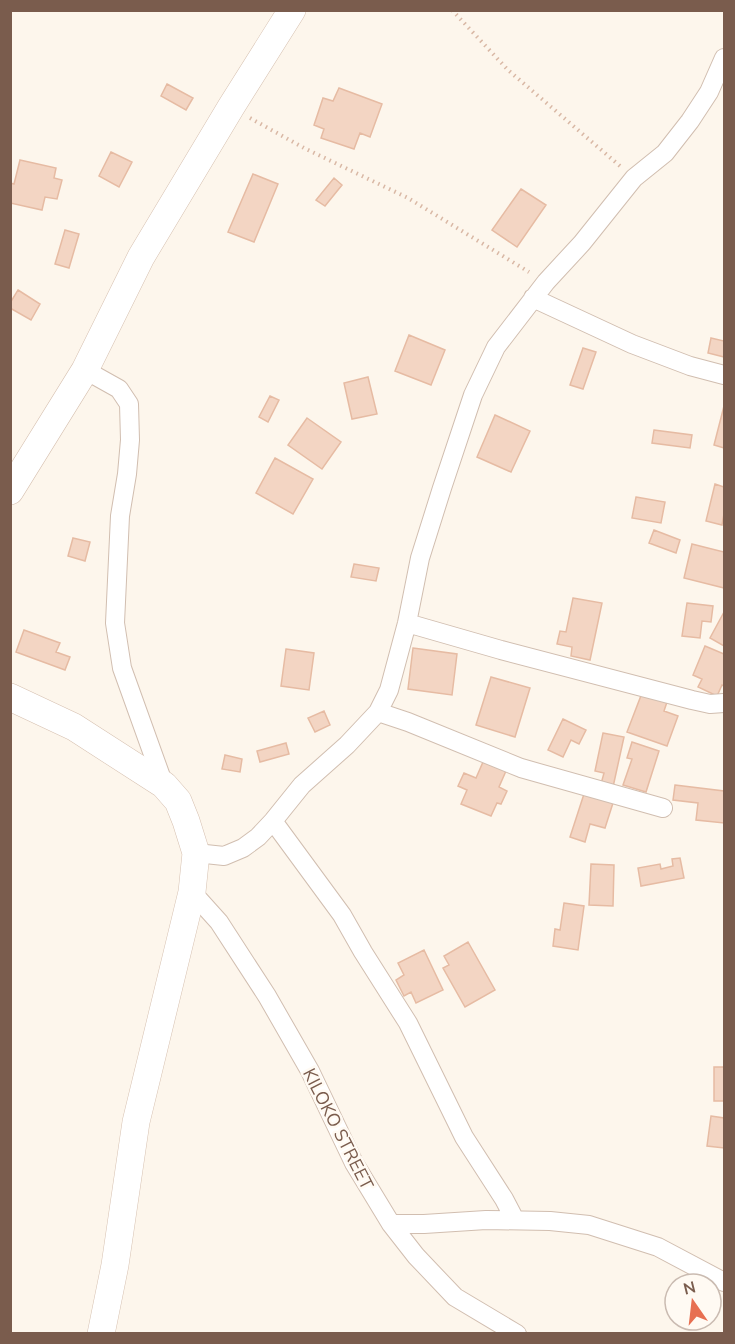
<svg xmlns="http://www.w3.org/2000/svg" width="735" height="1344" font-family="'Nunito Sans',sans-serif">
  <style>
    .building { fill: #f3d5c3; stroke: #e6bba3; stroke-width: 1.5 }
    .lines { fill: none; stroke-linecap: round; stroke-linejoin: round }
    .street-casing { stroke: #d1beb0; stroke-width: 20 }
    .secondary-casing { stroke: #d6c0b0; stroke-width: 28 }
    .path { stroke: #d9b8a5; stroke-width: 4; stroke-dasharray: 1.5 4.5; stroke-linecap: butt }
    .street { stroke: #fff; stroke-width: 18 }
    .secondary { stroke: #fff; stroke-width: 27 }
    .labels { text-anchor: middle; dominant-baseline: central; stroke-width: 5; stroke-linejoin: round; paint-order: stroke }
    .street-label { font-size: 18px; fill: #7a5c4d; stroke: #fffaf3 }
  </style>
  <rect width="100%" height="100%" fill="#fdf6ec"/>
  <path class="building" d="M167 84 193 98 186 110 161 96Z
    M339 88 382 104 370 137 360 133 354 149 321 138 324 129 314 125 323 98 333 101Z
    M111 152 132 162 119 187 99 176Z
    M20 160 56 168 54 178 62 180 57 199 45 197 42 210 10 203V183L14 184Z
    M253 174 278 184 254 242 228 232Z
    M334 178 342 185 325 206 316 200Z
    M521 189 546 205 517 247 492 230Z
    M65 230 79 234 69 268 55 264Z
    M18 290 40 304 31 320 10 308V303Z
    M409 335 445 350 431 385 395 371Z
    M711 338 724 341V357L708 353Z
    M583 348 596 352 583 389 570 385Z
    M368 377 377 414 352 419 344 383Z
    M270 396 279 400 268 422 259 417Z
    M724 406V448L714 445Z
    M495 415 530 431 511 472 477 457Z
    M307 418 341 442 322 469 288 445Z
    M654 430 692 435 690 448 652 443Z
    M275 458 313 479 293 514 256 493Z
    M715 484 724 487V514L722 525 706 521Z
    M636 497 665 502 661 523 632 518Z
    M654 530 680 540 676 553 649 543Z
    M73 538 90 542 85 561 68 556Z
    M692 544 724 552V588L684 578Z
    M354 564 379 568 376 581 351 577Z
    M573 598 602 603 590 660 571 656 572 647 557 644 560 631 566 632Z
    M687 603 713 606 711 622 702 621 700 638 682 636Z
    M724 612V646L710 638Z
    M24 630 60 643 56 652 70 657 65 670 16 652Z
    M705 646 724 654V686L722 685 717 696 698 687 702 679 693 675Z
    M413 648 457 654 452 695 408 689Z
    M286 649 314 653 309 690 281 686Z
    M491 677 530 688 515 737 476 725Z
    M642 693 667 702 664 711 678 716 667 746 627 732Z
    M324 711 330 725 315 732 308 718Z
    M563 719 586 730 579 744 571 740 563 757 548 750Z
    M603 733 624 737 613 787 601 784 604 773 595 771Z
    M632 742 659 751 646 792 623 785 632 759 627 758Z
    M286 743 289 754 260 762 257 751Z
    M225 755 242 759 240 772 222 769Z
    M483 762 506 771 499 787 507 791 501 804 497 803 491 816 461 804 467 790 458 786 464 773 476 778Z
    M675 785 724 791V823L696 820 698 803 673 800Z
    M584 794 613 803 605 828 590 824 585 842 570 837Z
    M680 858 684 878 641 886 638 868 660 864 661 869 673 866 672 859Z
    M591 864 614 865 613 906 589 905Z
    M564 903 584 906 578 950 553 946 555 929 560 930Z
    M468 942 495 990 465 1007 443 968 449 965 444 956Z
    M424 950 443 990 416 1003 411 992 404 996 396 980 404 975 398 963Z
    M714 1067H724V1101H714Z
    M711 1116 724 1118V1148L707 1146Z"/>
  <g class="lines">
    <g class="street-casing">
      <path id="street" d="M533 298 632 344 690 366 724 375
        M85 370 119 389 129 404 130 440 127 474 120 516 115 623 122 668 164 785
        M407 623 501 650 692 700 710 704 724 703
        M378 712 408 722 521 768 663 808
        M273 821 342 915 363 952 408 1023 464 1137 504 1199 515 1220
        M196 853 224 856 243 848 258 837 273 821 302 785 347 745 378 712 389 690 407 623 420 558 442 488 473 395 496 347 546 282 582 243 634 178 665 153 690 121 709 92 724 58
        M192 892 219 922 267 996 310 1071 354 1163 391 1224 416 1256 455 1297 517 1334
        M391 1224H424L486 1220 550 1221 589 1225 658 1247 724 1282"/>
    </g>
    <g class="secondary-casing">
      <path id="secondary" d="M10 491 85 370 141 257 231 107 292 10
        M10 697 74 727 164 785 178 801 186 821 196 853 192 892 136 1122 115 1265 101 1334"/>
    </g>
    <path class="path" d="M452 10 508 70 620 166
      M250 118 304 148 408 198 529 272"/>
    <use href="#street" class="street"/>
    <use href="#secondary" class="secondary"/>
  </g>
  <g class="labels">
    <g class="street-label">
      <text transform="translate(338 1129) rotate(63)">KILOKO STREET</text>
    </g>
  </g>
  <rect width="735" height="1344" fill="none" stroke="#7a5c4d" stroke-width="24"/>
  <g transform="translate(693 1302) rotate(346)"><circle r="28" fill="#fffaf3" stroke="#cabbb1" stroke-width="1.5"/>
  <path d="M0-4.5L10 22L0 15L-10 22Z" fill="#e76f51"/>
  <text y="-9" font-size="16" font-weight="bold" text-anchor="middle" fill="#7a5c4d">N</text>
  </g>
</svg>
